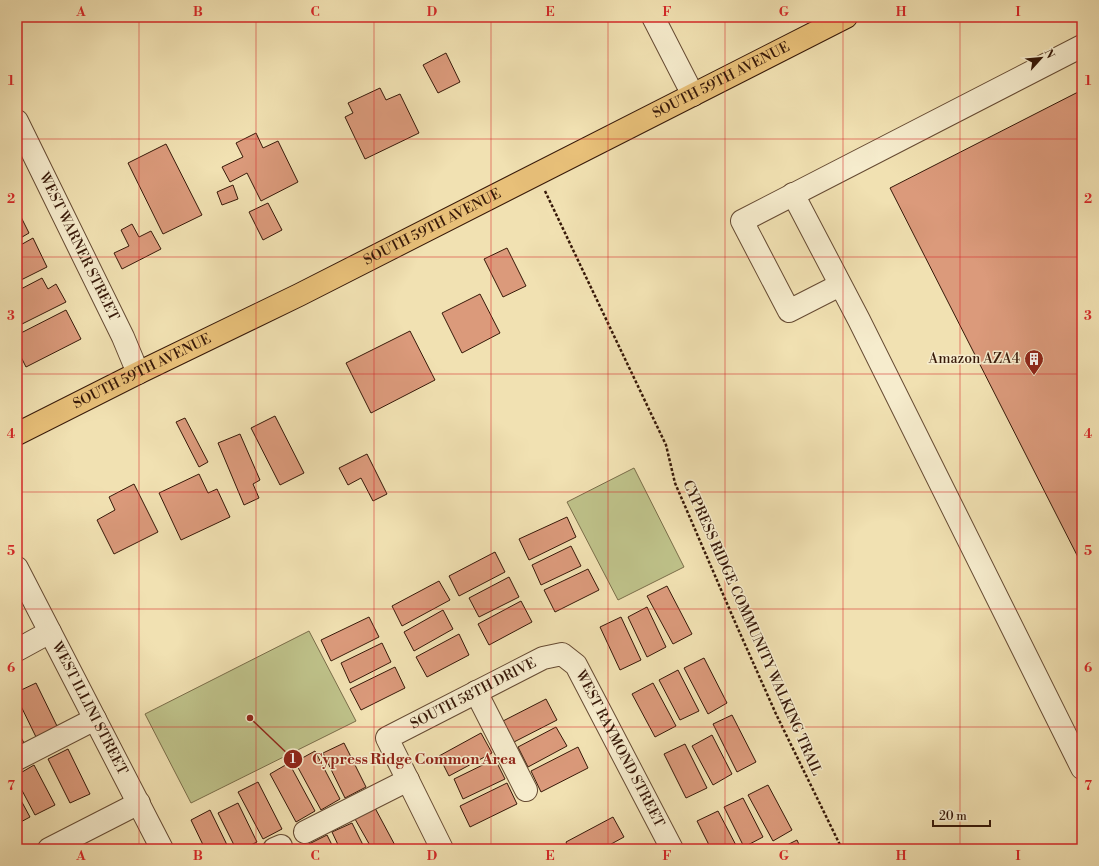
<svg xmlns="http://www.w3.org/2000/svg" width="1099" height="866" font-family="'Libre Bodoni',serif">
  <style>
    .green { fill: #bec189; stroke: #7a6d49 }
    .building { fill: #db9a7b; stroke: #371909 }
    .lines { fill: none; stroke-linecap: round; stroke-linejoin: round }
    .minor-casing { stroke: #664b33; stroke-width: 24 }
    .major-casing { stroke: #371909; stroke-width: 24 }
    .path { stroke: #371909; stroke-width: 2.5; stroke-dasharray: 3 2; stroke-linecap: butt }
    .minor { stroke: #f6eccd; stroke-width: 22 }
    .major { stroke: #e8c079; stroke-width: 22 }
    .grid { fill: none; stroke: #d62828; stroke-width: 1; stroke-opacity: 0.55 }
    .labels { text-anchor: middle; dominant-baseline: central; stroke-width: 3; stroke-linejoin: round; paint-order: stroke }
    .street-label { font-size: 14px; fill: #371909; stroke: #f6eccd }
    .poi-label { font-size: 14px; fill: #371909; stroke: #f6eccd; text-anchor: end }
    .leader { fill: none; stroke: #8f2418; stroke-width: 1.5 }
    .callout-dot { fill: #8f2418; stroke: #f6eccd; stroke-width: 1.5 }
    .mark-label { font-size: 12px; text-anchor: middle; font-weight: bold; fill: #fff }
    .callout-label { font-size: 15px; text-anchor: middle; font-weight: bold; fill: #8f2418; stroke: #f6eccd; stroke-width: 3; stroke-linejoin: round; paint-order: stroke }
    .neatline { fill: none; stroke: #d62828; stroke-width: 1.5 }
    .grid-label { font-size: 13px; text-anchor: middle; font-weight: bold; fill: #d62828 }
  </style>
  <rect width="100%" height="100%" fill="#f1e1b2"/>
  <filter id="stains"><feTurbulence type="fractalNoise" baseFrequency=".005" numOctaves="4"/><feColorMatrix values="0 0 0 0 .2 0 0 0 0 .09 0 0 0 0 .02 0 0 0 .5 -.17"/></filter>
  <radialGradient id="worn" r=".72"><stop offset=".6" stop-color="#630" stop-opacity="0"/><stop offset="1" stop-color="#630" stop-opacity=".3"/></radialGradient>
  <path class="green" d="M634 468 684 567 618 600 567 502Z
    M309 631 356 721 191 803 145 714Z"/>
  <path class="building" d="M446 53 460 82 438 93 423 65Z
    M380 88 386 100 400 94 419 133 365 159 345 117 353 113 348 103Z
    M1082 90V565L890 188Z
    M256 133 263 148 278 141 298 182 261 201 247 173 230 182 222 167 243 157 236 143Z
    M166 144 202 215 163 234 128 163Z
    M233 185 238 199 222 205 217 192Z
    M268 203 282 230 263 240 249 212Z
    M17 209 29 233 17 240Z
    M132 224 139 237 151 231 161 249 122 269 114 253 129 246 121 230Z
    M33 238 47 267 17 282V247Z
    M507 248 526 286 503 297 484 259Z
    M42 278 48 289 56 284 66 302 22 324 17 315V291Z
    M480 294 500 333 462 353 442 313Z
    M66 310 81 339 26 367 17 349V335Z
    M410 331 435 380 371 413 346 363Z
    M275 416 304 473 280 485 251 428Z
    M185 418 208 462 199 467 176 422Z
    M240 434 260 480 253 484 259 498 244 505 218 443Z
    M367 454 387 494 373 501 361 478 348 485 339 468Z
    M199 474 208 493 217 489 230 517 181 540 159 493Z
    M134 484 158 532 114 554 97 520 115 510 109 497Z
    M567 517 576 537 529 560 519 539Z
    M571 546 581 566 541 585 532 565Z
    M495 552 505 572 459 596 449 576Z
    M588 569 599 590 555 612 544 590Z
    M509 577 519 597 479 617 469 598Z
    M439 581 450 600 402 626 392 606Z
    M667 586 692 634 673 644 647 596Z
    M521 601 532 622 489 645 478 624Z
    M647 607 666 647 647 657 628 617Z
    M443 610 453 629 414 651 404 632Z
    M369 617 379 637 331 661 321 640Z
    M621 617 641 660 620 670 600 627Z
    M459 634 469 655 427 677 416 657Z
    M382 643 391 662 350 683 341 663Z
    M704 658 727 703 708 714 684 668Z
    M395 667 405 688 361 710 350 689Z
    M678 670 699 711 680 720 659 680Z
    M36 683 57 726 36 737 17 698V692Z
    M653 683 676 726 655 737 632 694Z
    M546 699 557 720 514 742 503 721Z
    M732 715 756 762 737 772 713 724Z
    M556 727 567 746 528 767 518 747Z
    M17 730 24 743 17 746Z
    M481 733 492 753 449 776 439 756Z
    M712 735 732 774 713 785 692 746Z
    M344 743 366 787 345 798 323 753Z
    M685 744 707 788 686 798 664 754Z
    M578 747 588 768 541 792 531 771Z
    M68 749 90 794 70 803 48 759Z
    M315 751 340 799 321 810 295 762Z
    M495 759 505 779 463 799 454 779Z
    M289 763 315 811 296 822 270 774Z
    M34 765 55 805 35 815 17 781V775Z
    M258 782 282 829 263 839 238 792Z
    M507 783 517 804 470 827 460 806Z
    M768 785 792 830 773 841 748 795Z
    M17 793 30 817 17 824Z
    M743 798 763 837 744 847 724 807Z
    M238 803 257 842 243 849H236L218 813Z
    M375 808 397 849H372L355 819Z
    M210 810 229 849H205L191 820Z
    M718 811 738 849H711L697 821Z
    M613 817 624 837 602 849H569L566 842Z
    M352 823 365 849H340L332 832Z
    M327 835 334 849H309L307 845Z
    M797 840 801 849H779Z"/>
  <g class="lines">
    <g class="minor-casing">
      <g id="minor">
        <path d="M653 17 693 95"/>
        <path id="s1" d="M17 121 123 337 138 373"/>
        <path d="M793 194 859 320 1082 768"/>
        <path d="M840 285 789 311 742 221 1082 46"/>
        <path id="s2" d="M17 568 162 849"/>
        <path d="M17 650 50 632"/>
        <path d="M476 692 526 790"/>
        <path d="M17 759 95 719"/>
        <path d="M305 832 408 780"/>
        <path d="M49 849 139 803"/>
        <path d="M274 849 281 846"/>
        <path id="s3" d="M442 849 387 738 543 658 562 654 576 665 672 849"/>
      </g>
    </g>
    <g class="major-casing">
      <g id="major">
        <path id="s4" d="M17 434 138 373 299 295 846 17"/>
      </g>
    </g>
    <path class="path" d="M545 191 666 445 675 483 735 622 776 714 842 849"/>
    <use href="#minor" class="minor"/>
    <use href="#major" class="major"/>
  </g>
  <path class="grid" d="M139 17V849M256 17V849M374 17V849M491 17V849M608 17V849M725 17V849M843 17V849M960 17V849M17 139H1082M17 257H1082M17 374H1082M17 492H1082M17 609H1082M17 727H1082"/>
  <defs>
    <g id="building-pin" transform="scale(1)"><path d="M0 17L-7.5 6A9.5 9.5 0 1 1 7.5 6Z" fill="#8f2418" stroke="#f6eccd"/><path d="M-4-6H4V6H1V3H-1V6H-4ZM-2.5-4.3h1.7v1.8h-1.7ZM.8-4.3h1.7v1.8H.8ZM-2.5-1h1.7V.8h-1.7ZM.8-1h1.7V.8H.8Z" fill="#fff"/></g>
  </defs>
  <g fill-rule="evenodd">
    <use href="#building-pin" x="1034" y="359"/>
  </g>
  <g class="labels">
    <g class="street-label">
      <text stroke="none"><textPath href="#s4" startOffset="788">SOUTH 59TH AVENUE</textPath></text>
      <text stroke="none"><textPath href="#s4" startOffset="464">SOUTH 59TH AVENUE</textPath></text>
      <text stroke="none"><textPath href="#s1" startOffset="140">WEST WARNER STREET</textPath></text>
      <text stroke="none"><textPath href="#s4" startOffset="140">SOUTH 59TH AVENUE</textPath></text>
      <text transform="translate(752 628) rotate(66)">CYPRESS RIDGE COMMUNITY WALKING TRAIL</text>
      <text stroke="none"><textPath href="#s3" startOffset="221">SOUTH 58TH DRIVE</textPath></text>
      <text stroke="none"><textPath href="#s2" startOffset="158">WEST ILLINI STREET</textPath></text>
      <text stroke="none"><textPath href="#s3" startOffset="431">WEST RAYMOND STREET</textPath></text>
    </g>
    <g class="poi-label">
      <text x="1020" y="359">Amazon AZA4</text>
    </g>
  </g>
  <path class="leader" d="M250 718L293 759"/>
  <g class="callout-dot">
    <circle cx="250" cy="718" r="4"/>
    <circle cx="293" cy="759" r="10"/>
  </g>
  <g class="mark-label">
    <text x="293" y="763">1</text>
  </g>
  <g class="callout-label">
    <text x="414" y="764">Cypress Ridge Common Area</text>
  </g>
  <rect width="1099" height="866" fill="none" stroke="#f1e1b2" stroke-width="44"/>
  <g transform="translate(1041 58) rotate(63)" stroke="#f6eccd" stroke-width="3" paint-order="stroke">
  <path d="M0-3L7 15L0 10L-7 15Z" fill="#371909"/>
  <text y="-6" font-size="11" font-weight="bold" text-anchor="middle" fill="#371909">N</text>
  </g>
  <path d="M933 820v6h57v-6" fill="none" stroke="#371909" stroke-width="2"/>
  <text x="939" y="820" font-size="12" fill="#371909" stroke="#f6eccd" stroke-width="3" paint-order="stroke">20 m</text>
  <rect x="22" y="22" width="1055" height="822" class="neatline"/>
  <g class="grid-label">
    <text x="81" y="16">A</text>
    <text x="198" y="16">B</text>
    <text x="315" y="16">C</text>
    <text x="432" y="16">D</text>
    <text x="550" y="16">E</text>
    <text x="667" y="16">F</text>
    <text x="784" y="16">G</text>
    <text x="901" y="16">H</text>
    <text x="1018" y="16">I</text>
    <text x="11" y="85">1</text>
    <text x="1088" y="85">1</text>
    <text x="11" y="203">2</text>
    <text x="1088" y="203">2</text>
    <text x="11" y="320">3</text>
    <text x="1088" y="320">3</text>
    <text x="11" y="438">4</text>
    <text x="1088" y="438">4</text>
    <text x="11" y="555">5</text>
    <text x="1088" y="555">5</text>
    <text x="11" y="672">6</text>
    <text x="1088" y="672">6</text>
    <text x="11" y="790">7</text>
    <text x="1088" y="790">7</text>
    <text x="81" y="860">A</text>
    <text x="198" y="860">B</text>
    <text x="315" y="860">C</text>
    <text x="432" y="860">D</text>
    <text x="550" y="860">E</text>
    <text x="667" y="860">F</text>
    <text x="784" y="860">G</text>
    <text x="901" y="860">H</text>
    <text x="1018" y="860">I</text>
  </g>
  <rect width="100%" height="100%" filter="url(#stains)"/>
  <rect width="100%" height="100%" fill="url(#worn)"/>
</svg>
